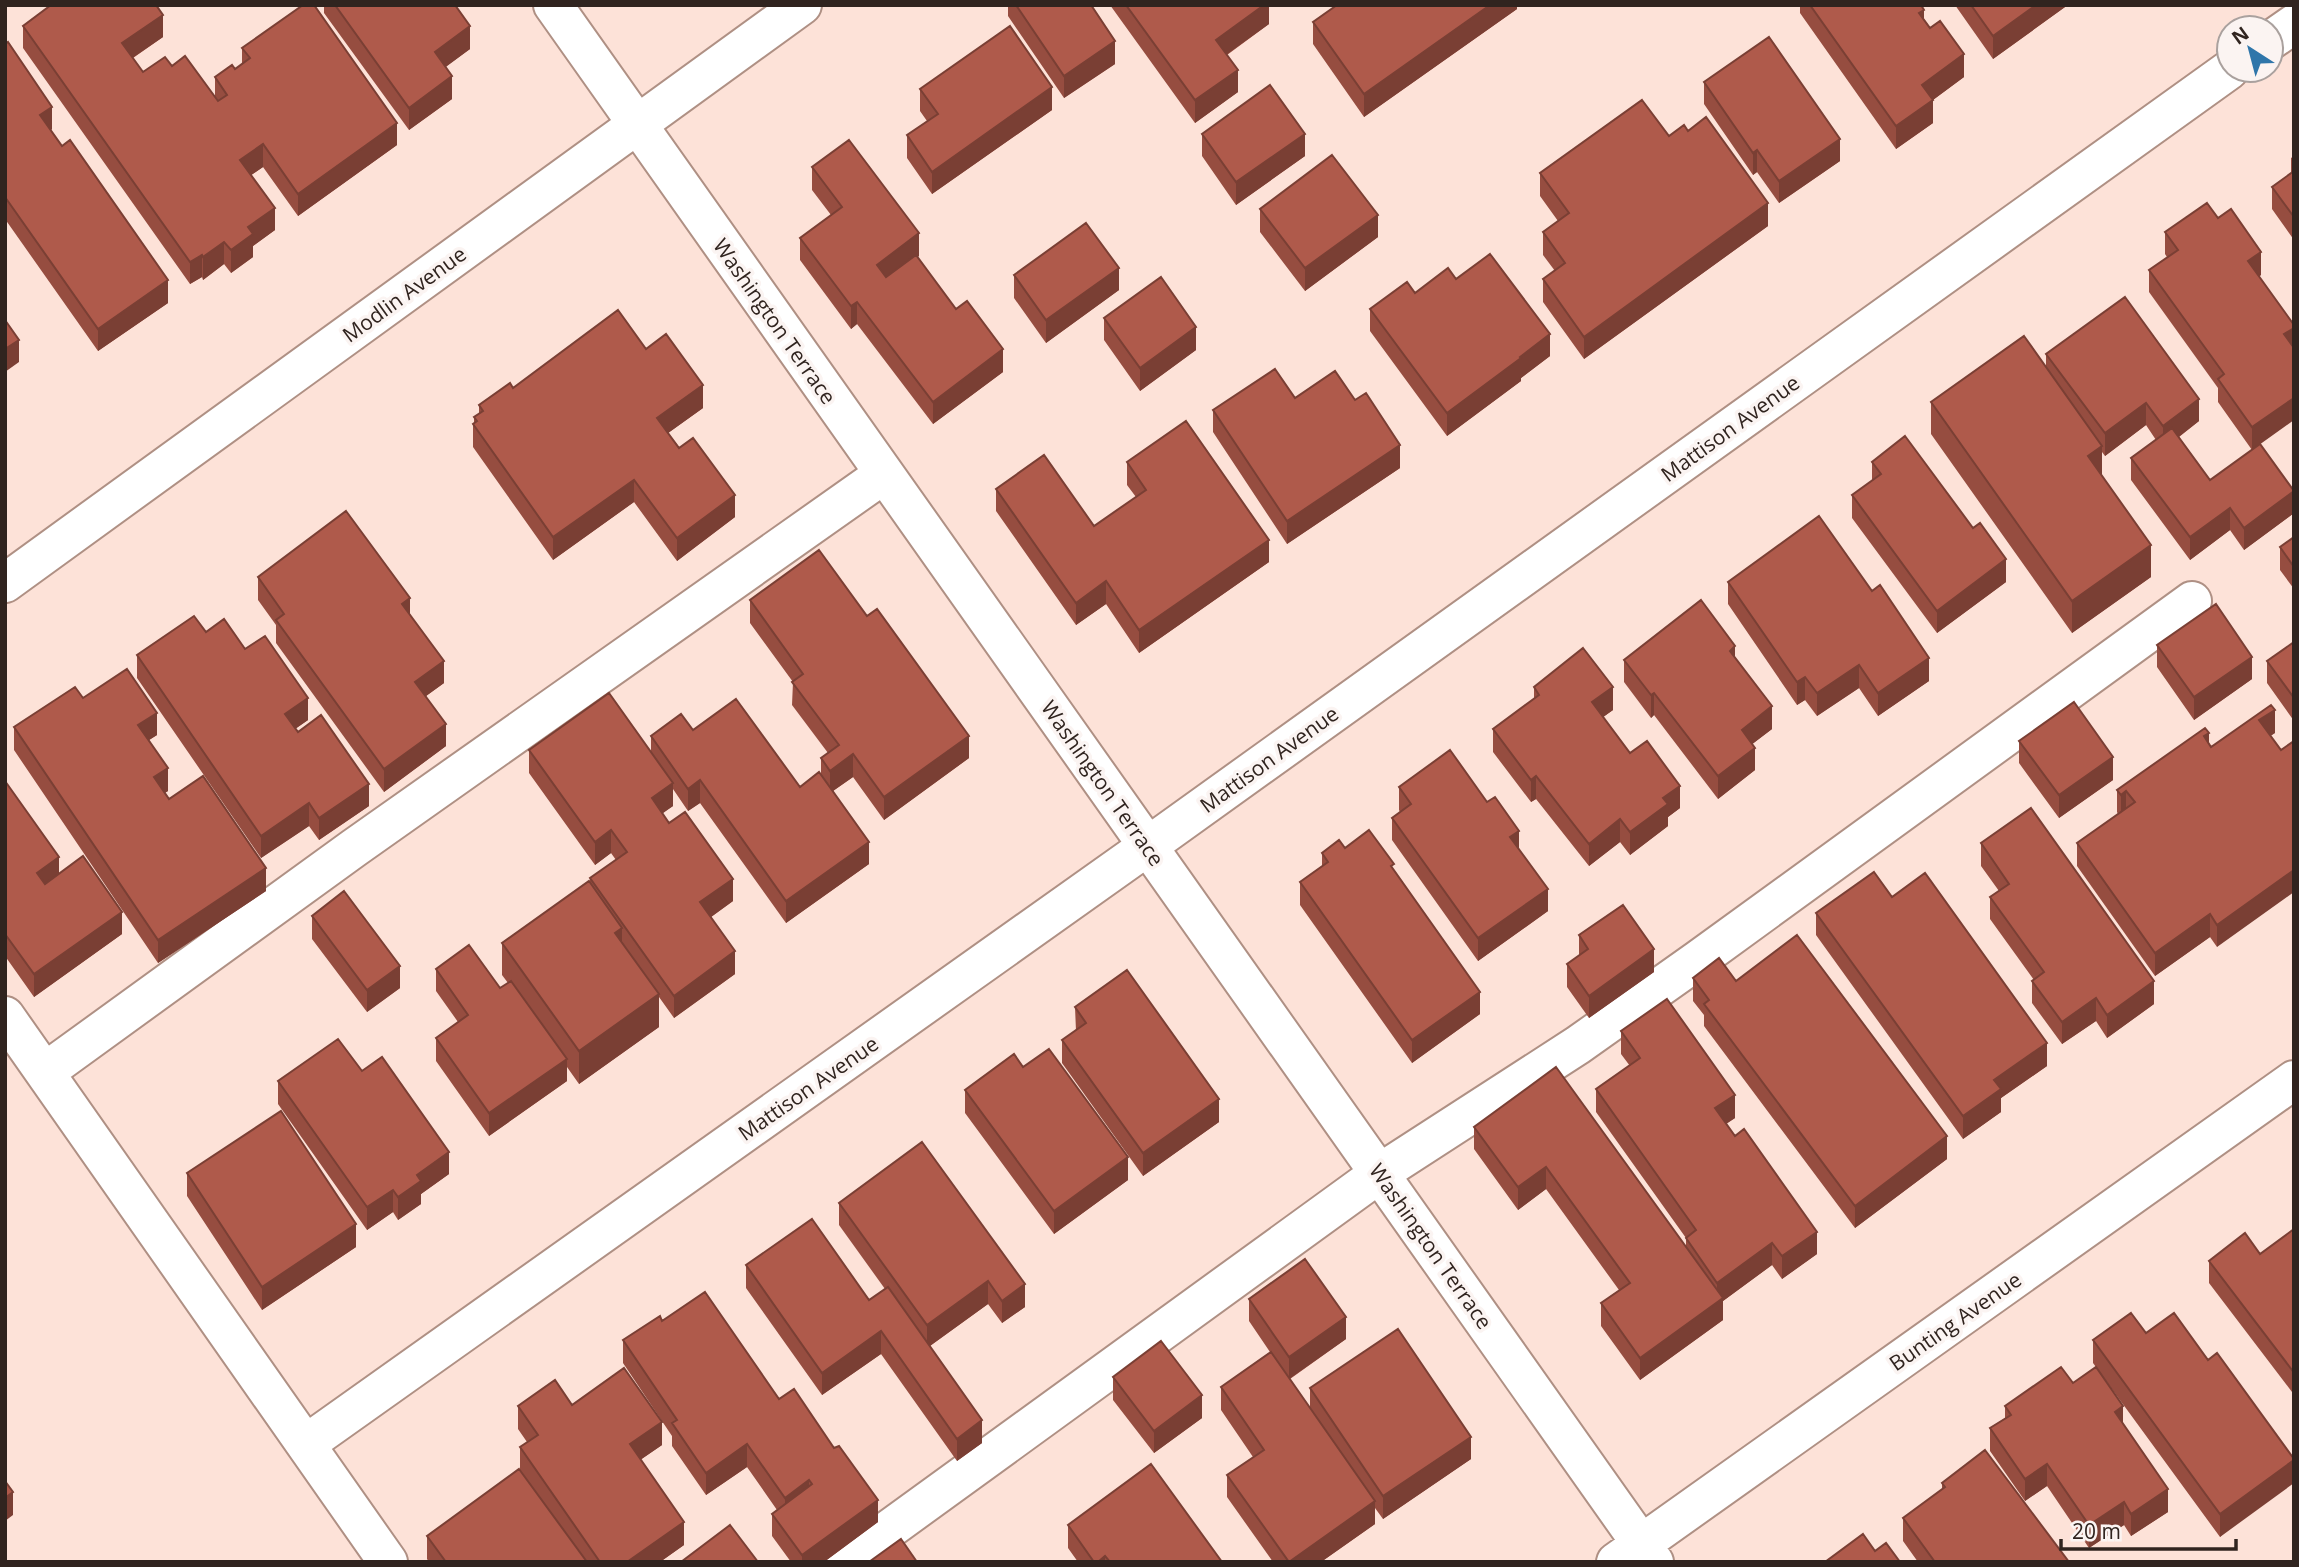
<svg xmlns="http://www.w3.org/2000/svg" width="2299" height="1567" font-family="'Open Sans',sans-serif">
  <style>
    .lines { fill: none; stroke-linecap: round; stroke-linejoin: round }
    .minor-casing { stroke: #af9084; stroke-width: 42 }
    .minor { stroke: #fff; stroke-width: 38 }
    .wall { fill: #964d40 }
    .shaded-wall { fill: #7a3f34 }
    .building { fill: #af5a4b; stroke: #7a3f34; stroke-width: 2 }
    .labels { text-anchor: middle; dominant-baseline: central; stroke-width: 7; stroke-linejoin: round; paint-order: stroke }
    .street-label { font-size: 21px; fill: #30241f; stroke: #fbf4f2 }
  </style>
  <rect width="100%" height="100%" fill="#fde2d8"/>
  <g class="lines">
    <g class="minor-casing">
      <path id="minor" d="M553 5 1654 1562
        M2271 40 2294 24
        M5 583 802 5
        M5 1016 388 1562
        M45 1072 354 848 884 474
        M306 1444 1148 846 2229 70
        M844 1562 1380 1173 1578 1045 1698 960 2192 601
        M1616 1562 2294 1080"/>
    </g>
    <use href="#minor" class="minor"/>
  </g>
  <path class="wall" d="M324 5H455L470 49 445 67 452 99 409 130 324 13Z
    M1008 5H1091L1115 64 1064 98 1008 16Z
    M1110 5H1269V24L1227 55 1238 92 1195 123Z
    M1517 5V9L1364 117 1313 44V22Z
    M1800 5H1921L1924 19 1964 77 1933 100V123L1896 149 1800 13Z
    M1955 5H2065V7L1993 59Z
    M23 26 163 37 133 58 143 72 172 66 215 96V77L235 69 242 64V48L397 145 298 216 263 167 251 175 275 230 253 246V257L231 273 224 264 203 280 202 277 190 284 23 48Z
    M5 44 52 129 51 130 168 303 98 351 5 219Z
    M1704 82 1840 161 1779 203 1757 172 1753 175 1704 104Z
    M920 89 1052 110 932 194 907 158V135L927 121 920 111Z
    M1202 134 1305 156 1236 205 1202 156Z
    M1669 136 1768 226 1584 359 1543 302V279L1555 271 1543 255V232L1558 221 1540 196V173Z
    M2294 156V240L2272 209V187L2291 173V158Z
    M812 167 919 256 917 257 1003 372 933 424 857 324 851 329 800 260V238L831 215 812 190Z
    M1260 209 1378 237 1305 291 1260 232Z
    M2165 232 2261 275 2259 276 2252 450 2218 402V388L2149 292V270L2167 257 2165 254Z
    M1014 275 1119 290 1046 343 1014 298Z
    M1456 279 1550 356 1521 378V381L1447 436 1370 331V309Z
    M1104 318 1196 350 1140 391 1104 340Z
    M646 349 703 408 668 433 735 517 677 561 634 502 553 560 473 447V424L474 423V417L479 414V405L513 388Z
    M2046 354 2199 421 2179 437 2210 480 2294 513 2244 550 2230 530 2190 560 2131 480V458L2156 440 2146 425 2105 456 2102 452V476L2151 577 2072 633 1931 434V402L2046 367Z
    M1295 398 1400 468 1287 544 1213 432V410Z
    M1127 462 1269 562 1139 653 1106 604 1076 625 996 511V489L1094 526 1136 497 1127 485Z
    M1872 462 2006 582 1937 633 1852 518V495L1872 481Z
    M2294 537V589L2280 570V547Z
    M258 577 410 614 444 683 426 696 446 746 384 792 276 643V625L258 600Z
    M1728 582 1872 591 1929 681 1878 716 1859 688 1817 716 1805 700 1797 705 1728 604Z
    M750 600 969 758 884 820 853 777 833 791 869 864 786 923 700 803 688 811 673 789V806L662 813 669 823 733 901 711 917 735 974 674 1018 659 997V1027L579 1084 567 1067V1081L489 1136 436 1061V1038L458 1022 436 991V969L500 988 508 983 502 975V943L590 884V878L616 860 611 853 595 865 529 773V750L651 753V736L693 730 800 787 821 775V758L828 753 792 705 793 682 750 623Z
    M206 632 245 649 308 720 295 729 298 732 369 806 319 840 309 826 261 858 137 678V655Z
    M2294 642V721L2267 683V661Z
    M2157 645 2252 679 2194 720 2157 667Z
    M1735 658 1772 729 1752 744 1755 770 1718 799 1654 715 1651 718 1624 682V660Z
    M1534 687 1613 710 1603 717 1630 753 1680 808 1668 817V826L1630 855 1620 842 1589 866 1536 799 1531 802 1493 752V729L1534 699Z
    M83 698 157 735 149 740 168 791 164 793 169 799 266 891 158 963 14 750V727Z
    M2275 733 2270 736 2217 947 2210 937 2155 976 2077 866V843L2118 814 2117 812V790L2209 743 2211 747Z
    M2019 741 2113 780 2059 818 2019 763Z
    M5 781 59 874 122 934 34 997 5 956Z
    M1399 787 1548 911 1478 961 1392 840V818L1400 812 1399 810Z
    M1981 843 2154 1004 2107 1038 2096 1021 2062 1044 2032 1003V981L2034 980 1990 919V897L1999 891 1981 866Z
    M1345 848 1394 871 1480 1014 1412 1063 1300 905V882L1322 866V853Z
    M1816 913 2047 1066 2001 1098V1112L1963 1139 1816 935Z
    M312 916 400 988 367 1012 312 939Z
    M1579 935 1654 972 1589 1018 1567 987V964L1579 956Z
    M1693 978 1947 1159 1855 1228 1704 1026V1015L1693 1001Z
    M1075 1007 1219 1122 1143 1176 1062 1063V1040L1076 1031Z
    M1621 1031 1735 1118 1726 1124 1817 1254 1782 1279 1772 1265 1723 1301V1320L1640 1380 1601 1326V1303L1619 1290 1546 1189 1518 1210 1474 1149V1127L1686 1246V1238L1596 1112V1089L1630 1066 1621 1054Z
    M1023 1067 1128 1180 1054 1234 965 1113V1090Z
    M362 1071 449 1174 421 1194V1204L398 1220 393 1212 367 1230 278 1104V1081Z
    M922 1142 1025 1307 1002 1323 988 1304 930 1346 982 1443 957 1461 881 1354 822 1395 746 1288V1265L869 1300 885 1289 839 1225V1203Z
    M187 1173 356 1247 262 1310 187 1196Z
    M2294 1229 2292 1392 2209 1283V1261L2260 1254Z
    M1249 1299 1346 1339 1290 1379 1310 1408V1388L1471 1459 1383 1519 1375 1508V1524L1321 1562H1273L1227 1497V1475L1253 1457 1221 1410V1387L1270 1352 1249 1321Z
    M662 1321 779 1399 834 1448 878 1522 824 1562H791L772 1536V1514L777 1510 747 1467 706 1495 672 1446V1436L623 1363V1340Z
    M2146 1333 2208 1360 2294 1459 2220 1537 2098 1370 2123 1424 2168 1512 2131 1536 2124 1525 2089 1548 2047 1486 2025 1501 1990 1451V1428L2005 1418V1406L2073 1383 2096 1367 2093 1363V1340Z
    M1113 1377 1202 1418 1154 1453 1113 1400Z
    M572 1405 662 1445 640 1460 684 1545 660 1562H429L427 1559V1536L535 1491 520 1470V1447L527 1442 518 1429V1406Z
    M1942 1483 2069 1562H1918L1903 1541V1518L1942 1490Z
    M1068 1525 1222 1562H1078L1068 1548Z"/>
  <path class="shaded-wall" d="M1264 5H1269V24L1216 62V40Z
    M1490 5H1517V9L1364 117V94Z
    M2036 5H2065V7L1993 59V36Z
    M1924 10V32L1919 13Z
    M163 15V37L122 65V43Z
    M470 26V49L435 75V52Z
    M1115 41V64L1064 98V76Z
    M1964 54V77L1922 108V85Z
    M1238 70V92L1195 123V100Z
    M452 76V99L409 130V108Z
    M1052 87V110L932 194V172Z
    M1933 100V123L1896 149V126Z
    M52 107V129L40 137V115Z
    M397 123V145L298 216V194Z
    M1305 134V156L1236 205V182Z
    M1840 139V161L1779 203V181Z
    M263 144V167L240 183V160Z
    M1757 150V172L1753 175V153Z
    M1768 203V226L1584 359V337Z
    M275 208V230L253 246V257L231 273V250L248 227Z
    M1378 215V237L1305 291V268Z
    M919 233V256L877 287V265Z
    M224 242V264L203 280V257Z
    M2261 252V275L2248 284V261Z
    M202 255V277L190 284V262Z
    M1119 268V290L1046 343V320Z
    M168 280V303L98 351V329Z
    M857 302V324L851 329V306Z
    M1196 327V350L1140 391V368Z
    M2294 328V350L2284 334Z
    M1550 334V356L1521 378V381L1447 436V413Z
    M19 340V362L5 372V349Z
    M1003 349V372L933 424V402Z
    M703 385V408L657 441V418Z
    M2294 398V420L2252 450V427Z
    M2199 399V421L2163 449V426Z
    M2146 403V425L2105 456V433Z
    M1400 445V468L1287 544V521Z
    M2102 446V478L2088 456Z
    M634 480V502L553 560V537Z
    M2294 491V513L2244 550V528Z
    M735 495V517L677 561V538Z
    M2230 508V530L2190 560V537Z
    M1269 540V562L1139 653V630Z
    M2151 545V577L2072 633V601Z
    M2006 559V582L1937 633V611Z
    M1106 581V604L1076 625V603Z
    M410 598V621L402 604Z
    M1735 646V668L1730 651Z
    M2252 657V679L2194 720V697Z
    M1929 658V681L1878 716V693Z
    M444 661V683L415 704V682Z
    M1859 665V688L1817 716V693Z
    M1805 677V700L1797 705V682Z
    M1613 687V710L1592 725V702Z
    M1654 693V715L1651 718V695Z
    M308 698V720L285 736V714Z
    M1772 706V729L1742 752V730Z
    M2275 710V733L2259 743V720Z
    M157 713V735L138 747V725Z
    M446 724V746L384 792V769Z
    M2209 733V756L2204 736Z
    M969 736V758L884 820V797Z
    M1755 748V770L1718 799V776Z
    M853 754V777L830 793V771Z
    M2113 757V780L2059 818V795Z
    M168 768V791L154 800V777Z
    M1536 776V799L1531 802V780Z
    M700 780V803L688 811V789Z
    M673 783V806L652 821V798Z
    M369 784V806L319 840V818Z
    M1680 786V808L1668 817V826L1630 855V832L1663 798Z
    M2126 791V813L2121 817V795Z
    M309 803V826L261 858V836Z
    M1620 819V842L1589 866V844Z
    M611 830V853L595 865V842Z
    M1519 831V853L1510 837Z
    M869 842V864L786 923V901Z
    M59 857V879L37 895V873Z
    M266 868V891L158 963V940Z
    M2294 870V892L2217 947V925Z
    M733 879V901L700 925V902Z
    M1548 889V911L1478 961V938Z
    M122 912V934L34 997V974Z
    M2210 914V937L2155 976V953Z
    M622 928V960L615 933Z
    M1654 949V972L1589 1018V996Z
    M735 951V974L674 1018V996Z
    M400 966V988L367 1012V990Z
    M2154 981V1004L2107 1038V1015Z
    M1480 992V1014L1412 1063V1040Z
    M659 994V1027L579 1084V1051Z
    M2096 998V1021L2062 1044V1022Z
    M2047 1043V1066L2001 1098V1112L1963 1139V1116L1994 1080Z
    M567 1059V1081L489 1136V1113Z
    M1735 1095V1118L1715 1131V1108Z
    M1219 1099V1122L1143 1176V1153Z
    M1947 1136V1159L1855 1228V1206Z
    M449 1152V1174L421 1194V1204L398 1220V1197L417 1175Z
    M1128 1157V1180L1054 1234V1211Z
    M1546 1167V1189L1518 1210V1187Z
    M393 1190V1212L367 1230V1207Z
    M356 1224V1247L262 1310V1287Z
    M1817 1232V1254L1782 1279V1256Z
    M1772 1243V1265L1723 1301V1320L1640 1380V1358L1717 1302V1283Z
    M988 1281V1304L927 1348V1325Z
    M1025 1284V1307L1002 1323V1301Z
    M1346 1317V1339L1289 1379V1357Z
    M881 1331V1354L822 1395V1373Z
    M2294 1368V1391L2292 1392V1370Z
    M1202 1395V1418L1154 1453V1431Z
    M2123 1406V1429L2115 1412Z
    M982 1420V1443L957 1461V1439Z
    M662 1422V1445L630 1467V1444Z
    M1471 1437V1459L1383 1519V1496Z
    M747 1444V1467L706 1495V1473Z
    M2294 1460V1483L2220 1537V1514Z
    M2047 1464V1486L2025 1501V1479Z
    M809 1480V1503L785 1521V1498Z
    M2168 1489V1512L2131 1536V1514Z
    M13 1492V1515L5 1521V1498Z
    M878 1500V1522L824 1562H802V1555Z
    M1375 1501V1524L1321 1562H1289Z
    M2124 1502V1525L2089 1548V1525Z
    M684 1522V1545L660 1562H627Z
    M1105 1556V1562H1098Z"/>
  <path class="building" d="M51 5H156L163 15 122 43 143 72 165 57 172 66 185 56 218 101 227 95 215 77 232 65 235 69 250 58 242 48 303 5H314L397 123 298 194 263 144 240 160 275 208 248 227 253 234 231 250 224 242 203 257 202 255 190 262 23 26Z
    M335 5H455L470 26 435 52 452 76 409 108Z
    M1016 5H1091L1115 41 1064 76Z
    M1126 5H1264L1216 40 1238 70 1195 100Z
    M1337 5H1490L1364 94 1313 22Z
    M1810 5H1921L1924 10 1919 13 1930 28 1940 21 1964 54 1922 85 1933 100 1896 126Z
    M1971 5H2036L1993 36Z
    M1010 26 1052 87 932 172 907 135 938 114 920 89Z
    M1769 37 1840 139 1779 181 1757 150 1753 153 1704 82Z
    M8 42 52 107 40 115 62 146 70 140 168 280 98 329 5 197V44Z
    M1270 85 1305 134 1236 182 1202 134Z
    M1642 100 1669 136 1684 125 1688 131 1706 117 1768 203 1584 337 1543 279 1565 263 1543 232 1569 213 1540 173Z
    M849 140 919 233 877 265 886 277 916 255 956 309 967 301 1003 349 933 402 857 302 851 306 800 238 842 207 812 167Z
    M1332 155 1378 215 1305 268 1260 209Z
    M2294 171V217L2272 187Z
    M2207 203 2218 218 2231 209 2261 252 2248 261 2294 325V328L2284 334 2294 348V398L2252 427 2218 379 2224 374 2149 270 2178 250 2165 232Z
    M1086 223 1119 268 1046 320 1014 275Z
    M1490 254 1550 334 1520 357 1521 358 1447 413 1370 309 1407 282 1415 293 1448 268 1456 279Z
    M1161 277 1196 327 1140 368 1104 318Z
    M2125 297 2199 399 2163 426 2146 403 2105 433 2046 354Z
    M618 310 646 349 666 334 703 385 657 418 679 448 693 438 735 495 677 538 634 480 553 537 473 424 477 421 474 417 483 411 479 405 510 383 513 388Z
    M5 320 19 340 5 349Z
    M2024 336 2102 446 2088 456 2151 545 2072 601 1931 402Z
    M1275 369 1295 398 1335 371 1355 400 1366 393 1400 445 1287 521 1213 410Z
    M1186 421 1269 540 1139 630 1106 581 1076 603 996 489 1044 455 1094 526 1146 490 1127 462Z
    M2172 428 2210 480 2260 444 2294 491 2244 528 2230 508 2190 537 2131 458Z
    M1905 436 1973 528 1980 523 2006 559 1937 611 1852 495 1881 474 1872 462Z
    M346 511 410 598 402 604 444 661 415 682 446 724 384 769 276 620 284 614 258 577Z
    M1819 516 1872 591 1880 585 1929 658 1878 693 1859 665 1817 693 1805 677 1797 682 1728 582Z
    M2294 537V567L2280 547Z
    M819 550 867 616 877 609 969 736 884 797 853 754 830 771 821 758 839 745 792 682 803 674 750 600Z
    M1701 600 1735 646 1730 651 1772 706 1742 730 1755 748 1718 776 1654 693 1651 695 1624 660Z
    M2216 604 2252 657 2194 697 2157 645Z
    M194 616 206 632 224 619 245 649 265 636 308 698 285 714 298 732 321 715 369 784 319 818 309 803 261 836 137 655Z
    M2294 642V698L2267 661Z
    M1583 648 1613 687 1592 702 1630 753 1647 741 1680 786 1663 798 1668 804 1630 832 1620 819 1589 844 1536 776 1531 780 1493 729 1539 695 1534 687Z
    M127 669 157 713 138 725 168 768 154 777 169 799 203 776 266 868 158 940 14 727 75 687 83 698Z
    M609 693 673 783 652 798 669 823 685 812 733 879 700 902 735 951 674 996 590 878 627 852 611 830 595 842 529 750Z
    M736 699 800 787 819 772 869 842 786 901 700 780 688 789 651 736 681 714 693 730Z
    M2074 702 2113 757 2059 795 2019 741Z
    M2271 705 2275 710 2259 720 2281 750 2294 741V870L2217 925 2210 914 2155 953 2077 843 2135 802 2126 791 2121 795 2117 790 2205 728 2209 733 2204 736 2211 747Z
    M1450 750 1487 802 1495 797 1519 831 1510 837 1548 889 1478 938 1392 818 1411 804 1399 787Z
    M5 781 59 857 37 873 45 884 83 856 122 912 34 974 5 934Z
    M2031 808 2154 981 2107 1015 2096 998 2062 1022 2032 981 2044 972 1990 897 2009 884 1981 843Z
    M1369 830 1394 864 1391 866 1480 992 1412 1040 1300 882 1328 862 1322 853 1339 840 1345 848Z
    M1874 872 1892 897 1925 873 2047 1043 1994 1080 2001 1089 1963 1116 1816 913Z
    M589 881 622 928 615 933 659 994 579 1051 502 943Z
    M344 891 400 966 367 990 312 916Z
    M1623 905 1654 949 1589 996 1567 964 1588 949 1579 935Z
    M1797 935 1947 1136 1855 1206 1704 1004 1709 1000 1693 978 1719 958 1736 981Z
    M469 945 500 988 511 981 567 1059 489 1113 436 1038 468 1015 436 969Z
    M1127 970 1219 1099 1143 1153 1062 1040 1086 1023 1075 1007Z
    M1667 999 1735 1095 1715 1108 1735 1136 1744 1129 1817 1232 1782 1256 1772 1243 1717 1283 1686 1238 1696 1230 1596 1089 1640 1058 1621 1031Z
    M338 1039 362 1071 382 1057 449 1152 417 1175 421 1181 398 1197 393 1190 367 1207 278 1081Z
    M1049 1049 1128 1157 1054 1211 965 1090 1014 1054 1023 1067Z
    M1556 1067 1723 1298 1640 1358 1601 1303 1630 1283 1546 1167 1518 1187 1474 1127Z
    M281 1111 356 1224 262 1287 187 1173Z
    M922 1142 1025 1284 1002 1301 988 1281 927 1325 839 1203Z
    M812 1219 869 1300 888 1287 982 1420 957 1439 881 1331 822 1373 746 1265Z
    M2294 1229V1368L2292 1370 2209 1261 2245 1233 2260 1254Z
    M1305 1259 1346 1317 1289 1357 1249 1299Z
    M705 1292 779 1399 794 1389 834 1448 839 1446 878 1500 802 1555 772 1514 812 1484 809 1480 785 1498 747 1444 706 1473 672 1423 677 1420 623 1340 660 1316 662 1321Z
    M2131 1313 2146 1333 2174 1313 2208 1360 2217 1353 2294 1459V1460L2220 1514 2093 1340Z
    M1398 1329 1471 1437 1383 1496 1310 1388Z
    M1161 1341 1202 1395 1154 1431 1113 1377Z
    M1271 1352 1375 1501 1289 1562 1227 1475 1264 1450 1221 1387Z
    M2061 1367 2073 1383 2096 1367 2123 1406 2115 1412 2168 1489 2131 1514 2124 1502 2089 1525 2047 1464 2025 1479 1990 1428 2011 1415 2005 1406Z
    M624 1368 662 1422 630 1444 684 1522 627 1562H600L520 1447 538 1435 518 1406 555 1380 572 1405Z
    M1985 1450 2069 1562H1935L1903 1518 1945 1487 1942 1483Z
    M1151 1464 1222 1562H1110L1105 1556 1098 1562H1094L1068 1525Z
    M519 1469 587 1562H446L427 1536Z
    M5 1481 13 1492 5 1498Z
    M730 1525 758 1562H681Z
    M1863 1534 1875 1551 1886 1543 1900 1562H1825Z
    M901 1539 917 1562H869Z"/>
  <g class="labels">
    <g class="street-label">
      <text transform="translate(404 294) rotate(-36)">Modlin Avenue</text>
      <text transform="translate(775 321) rotate(55)">Washington Terrace</text>
      <text transform="translate(1730 428) rotate(-36)">Mattison Avenue</text>
      <text transform="translate(1269 759) rotate(-36)">Mattison Avenue</text>
      <text transform="translate(1103 783) rotate(55)">Washington Terrace</text>
      <text transform="translate(808 1088) rotate(-35)">Mattison Avenue</text>
      <text transform="translate(1431 1246) rotate(55)">Washington Terrace</text>
      <text transform="translate(1955 1321) rotate(-35)">Bunting Avenue</text>
    </g>
  </g>
  <rect width="2299" height="1567" fill="none" stroke="#30241f" stroke-width="14"/>
  <g transform="translate(2250 49) rotate(324)"><circle r="33" fill="#fbf4f2" stroke="#aaa19e" stroke-width="2"/>
  <path d="M0-5L12 26L0 18L-12 26Z" fill="#2f76aa"/>
  <text y="-10" font-size="19" font-weight="bold" text-anchor="middle" fill="#30241f">N</text>
  </g>
  <path d="M2061 1539v10h175v-10" fill="none" stroke="#30241f" stroke-width="3.5"/>
  <text x="2072" y="1539" font-size="21" fill="#30241f" stroke="#fbf4f2" stroke-width="5" paint-order="stroke">20 m</text>
</svg>
